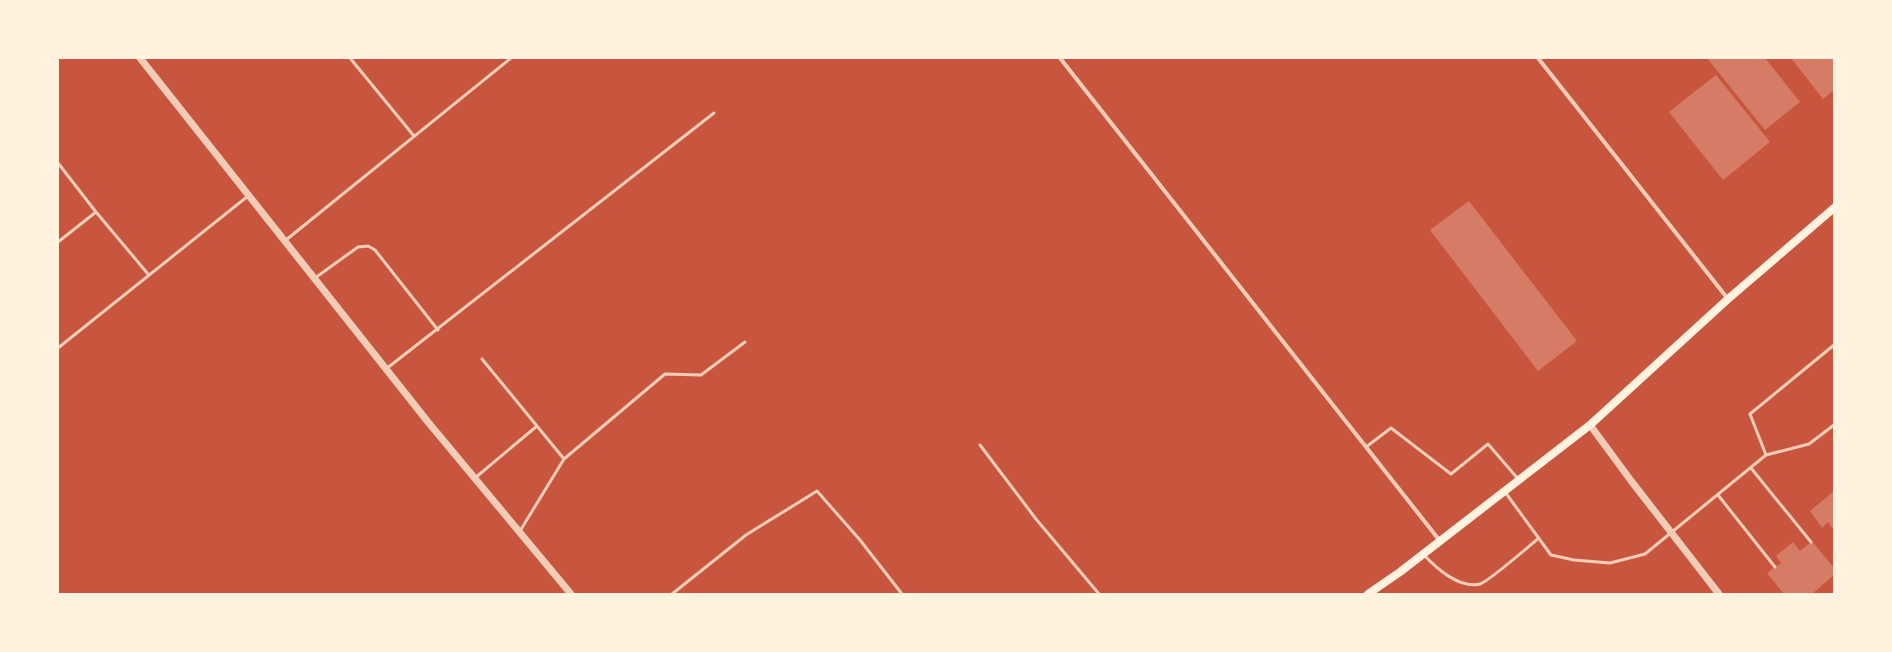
<svg xmlns="http://www.w3.org/2000/svg" width="1892" height="652" font-family="Poppins,sans-serif">
  <style>
    .building { fill: #d67c66 }
    .lines { fill: none; stroke-linecap: round; stroke-linejoin: round }
    .service { stroke: #f1ccb7; stroke-width: 3 }
    .minor { stroke: #f1ccb7; stroke-width: 4 }
    .tertiary { stroke: #f1ccb7; stroke-width: 7 }
    .secondary { stroke: #fff3e0; stroke-width: 8 }
  </style>
  <rect width="100%" height="100%" fill="#c8553d"/>
  <path class="building" d="M1707 58H1765L1800 102 1765 130Z
    M1791 58H1834V90L1823 99Z
    M1716 75 1770 142 1723 180 1669 112Z
    M1469 201 1577 341 1538 371 1430 230Z
    M1834 491V531L1828 522 1822 528 1810 511Z
    M1812 541 1834 568V575L1812 594H1784L1767 573 1781 563 1776 556 1793 542 1800 551Z"/>
  <g class="lines">
    <path class="service" d="M350 58 414 136
      M58 163 96 212 58 242
      M96 212 148 274
      M286 240 511 58
      M315 278 358 247 368 246 375 250 438 330
      M58 348 248 196
      M482 359 564 459
      M386 369 714 113
      M980 445 1036 519 1099 594
      M1366 447 1391 428 1451 474 1488 444 1519 480
      M1766 455 1750 414 1834 345
      M1751 468 1811 542
      M475 478 537 426
      M1505 492 1551 555 1574 560 1610 563 1645 554 1766 455 1809 444 1834 425
      M1718 495 1775 567
      M520 531 564 459 665 374 701 375 745 342
      M1424 555C1437 569 1460 589 1480 584 1488 582 1529 546 1539 538
      M672 594 746 535 817 491 860 540 902 594"/>
    <path class="minor" d="M1060 58 1440 541
      M1538 58 1728 299"/>
    <path class="tertiary" d="M140 58 428 422 571 594
      M1590 425 1632 482 1719 594"/>
    <path class="secondary" d="M1368 594 1400 572 1590 425 1728 299 1834 208"/>
  </g>
  <rect width="1892" height="652" fill="none" stroke="#fff3e0" stroke-width="118"/>
</svg>
